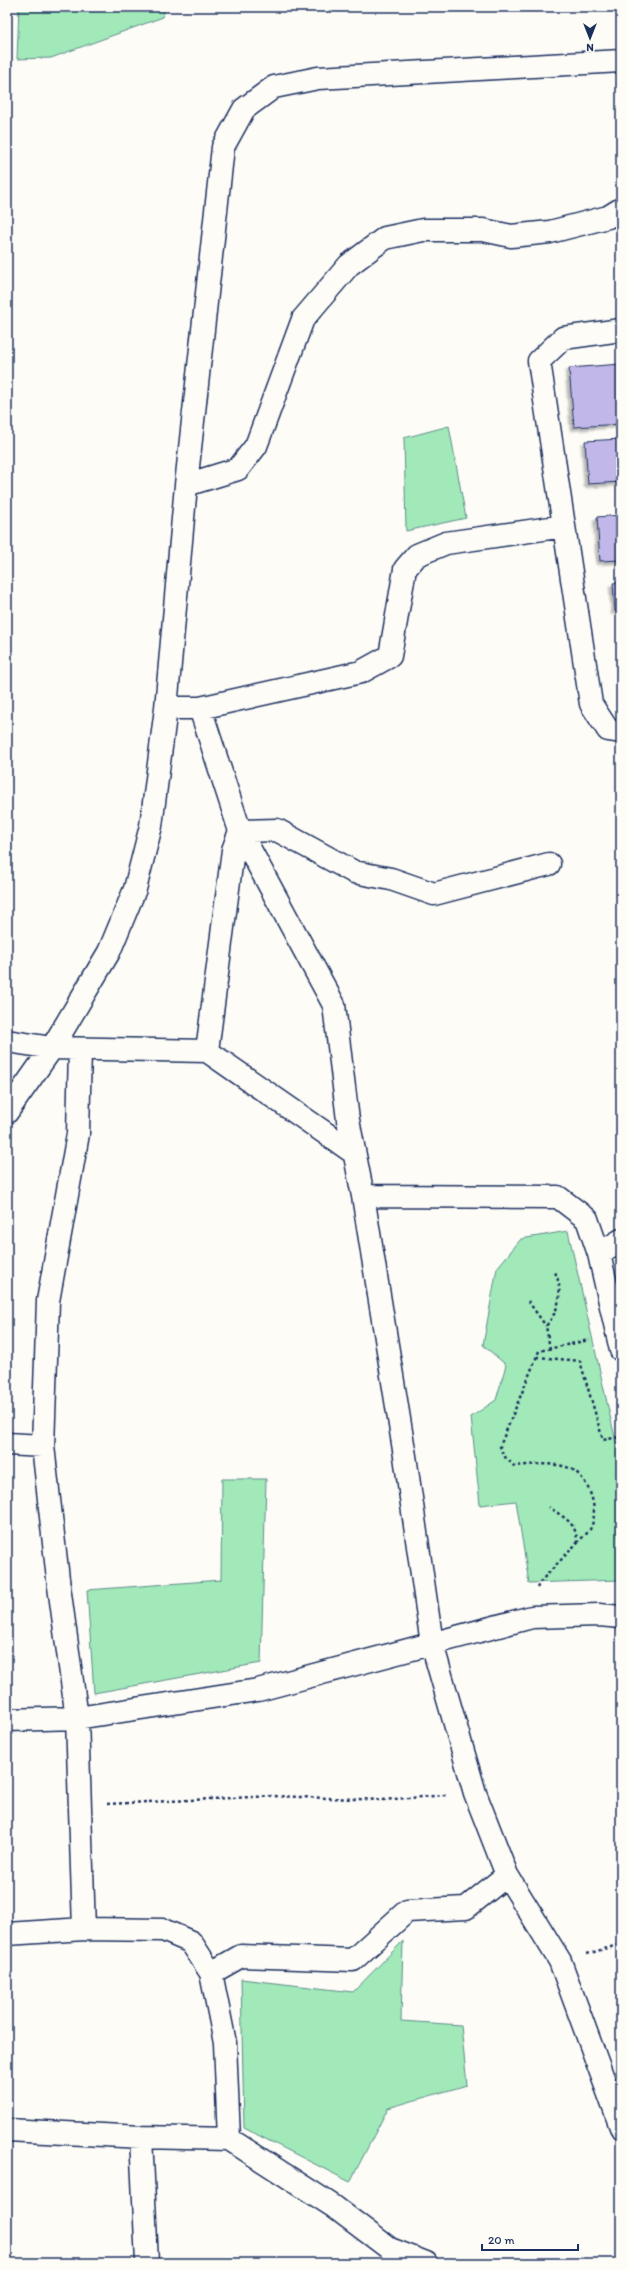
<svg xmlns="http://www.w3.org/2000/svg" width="628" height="2270" font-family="Itim,sans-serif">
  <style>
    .green { fill: #a1e9b8; stroke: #5e8c8b }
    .building { fill: #c1b8e9; stroke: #1b2f5e; filter: url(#shadow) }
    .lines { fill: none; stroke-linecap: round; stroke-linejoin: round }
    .minor-casing { stroke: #1b2f5e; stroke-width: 25 }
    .path { stroke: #1b2f5e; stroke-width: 2.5; stroke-dasharray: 3 3; stroke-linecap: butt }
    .minor { stroke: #fdfcf7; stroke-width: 22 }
  </style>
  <defs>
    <filter id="shadow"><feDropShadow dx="-3.5" dy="3.5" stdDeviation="1" flood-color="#0004"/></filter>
  </defs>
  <rect width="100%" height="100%" fill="#fdfcf7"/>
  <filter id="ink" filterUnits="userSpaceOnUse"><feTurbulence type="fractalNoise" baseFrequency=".025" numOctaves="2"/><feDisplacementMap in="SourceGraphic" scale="8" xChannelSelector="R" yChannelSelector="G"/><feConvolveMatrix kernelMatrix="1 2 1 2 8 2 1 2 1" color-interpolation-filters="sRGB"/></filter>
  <g filter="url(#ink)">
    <path class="green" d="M19 7H165L163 17 51 58 17 59Z
      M449 426 466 518 406 531 404 438Z
      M568 1231 621 1464V1580L529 1583 516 1501 480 1505 471 1417 496 1400 506 1365 483 1345 497 1268 521 1239Z
      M222 1479H266L261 1663 94 1693 87 1590 221 1580Z
      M403 1941 401 2021 461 2025 467 2085 388 2108 350 2182 244 2128 241 1979 353 1992Z"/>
    <path class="building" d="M621 364V424L574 427 569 368Z
      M621 439V482L588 484 585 441Z
      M621 515V560L600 561 597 517Z
      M621 582V610L615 611 613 583Z"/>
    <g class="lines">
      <g class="minor-casing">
        <path id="minor" d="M621 330 563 338 539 361 591 704 608 730 621 732
          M186 485 238 469 256 446 303 319 349 265 385 238 423 230H483L511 236 550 232 608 217 621 209
          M166 708H200L361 672 390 656 405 569 417 555 446 543 564 526
          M200 708 240 831 334 1005 348 1120 363 1196 405 1456 432 1644 475 1793 507 1875 560 1961 621 2127
          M240 831 277 830 354 872 391 879 434 894 549 864
          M7 1041 52 1048 207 1051 233 850 240 831
          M80 1049 78 1134 48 1301 43 1446 58 1579 77 1718 84 1929 163 1930 191 1942 211 1973 225 2043 229 2139
          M207 1051 354 1153
          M7 1112 52 1048 109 952 135 889 151 826 166 708 186 485 223 147 244 109 274 87 318 78 621 61
          M363 1196 558 1197 587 1219 599 1254 621 1350
          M599 1254 621 1240
          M7 1444 43 1446
          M7 1720 77 1718 258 1690 532 1617 599 1615 621 1617
          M7 1934 84 1929
          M211 1973 241 1956 353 1960 407 1911 466 1908 507 1875
          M7 2130 141 2137 229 2139 333 2206 390 2249 426 2263
          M141 2137 147 2263"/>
      </g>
      <path class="path" d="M528 1301 546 1326
        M550 1349 546 1326C560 1309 564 1290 554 1270
        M537 1357 580 1361 603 1440 619 1437
        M577 1543C581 1538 589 1533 591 1527 600 1508 587 1472 566 1467 550 1462 530 1465 514 1466L503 1455 500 1446 539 1351 589 1340
        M537 1588 540 1582 577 1543C577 1522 564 1518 549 1507
        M107 1804 273 1796 383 1800 446 1795
        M587 1954 621 1944"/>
      <use href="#minor" class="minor"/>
    </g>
  </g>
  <rect width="628" height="2270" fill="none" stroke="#fdfcf7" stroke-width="24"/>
  <rect x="12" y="12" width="604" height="2246" fill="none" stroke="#1b2f5e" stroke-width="1.5" filter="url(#ink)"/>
  <g transform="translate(590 38) rotate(180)" stroke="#fdfcf7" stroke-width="3" paint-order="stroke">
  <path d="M0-3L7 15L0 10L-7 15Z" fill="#1b2f5e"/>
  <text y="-6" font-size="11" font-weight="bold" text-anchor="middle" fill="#1b2f5e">N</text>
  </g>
  <path d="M482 2244v6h96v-6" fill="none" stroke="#1b2f5e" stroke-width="2"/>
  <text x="488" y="2244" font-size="12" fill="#1b2f5e" stroke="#fdfcf7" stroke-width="3" paint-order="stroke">20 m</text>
</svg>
